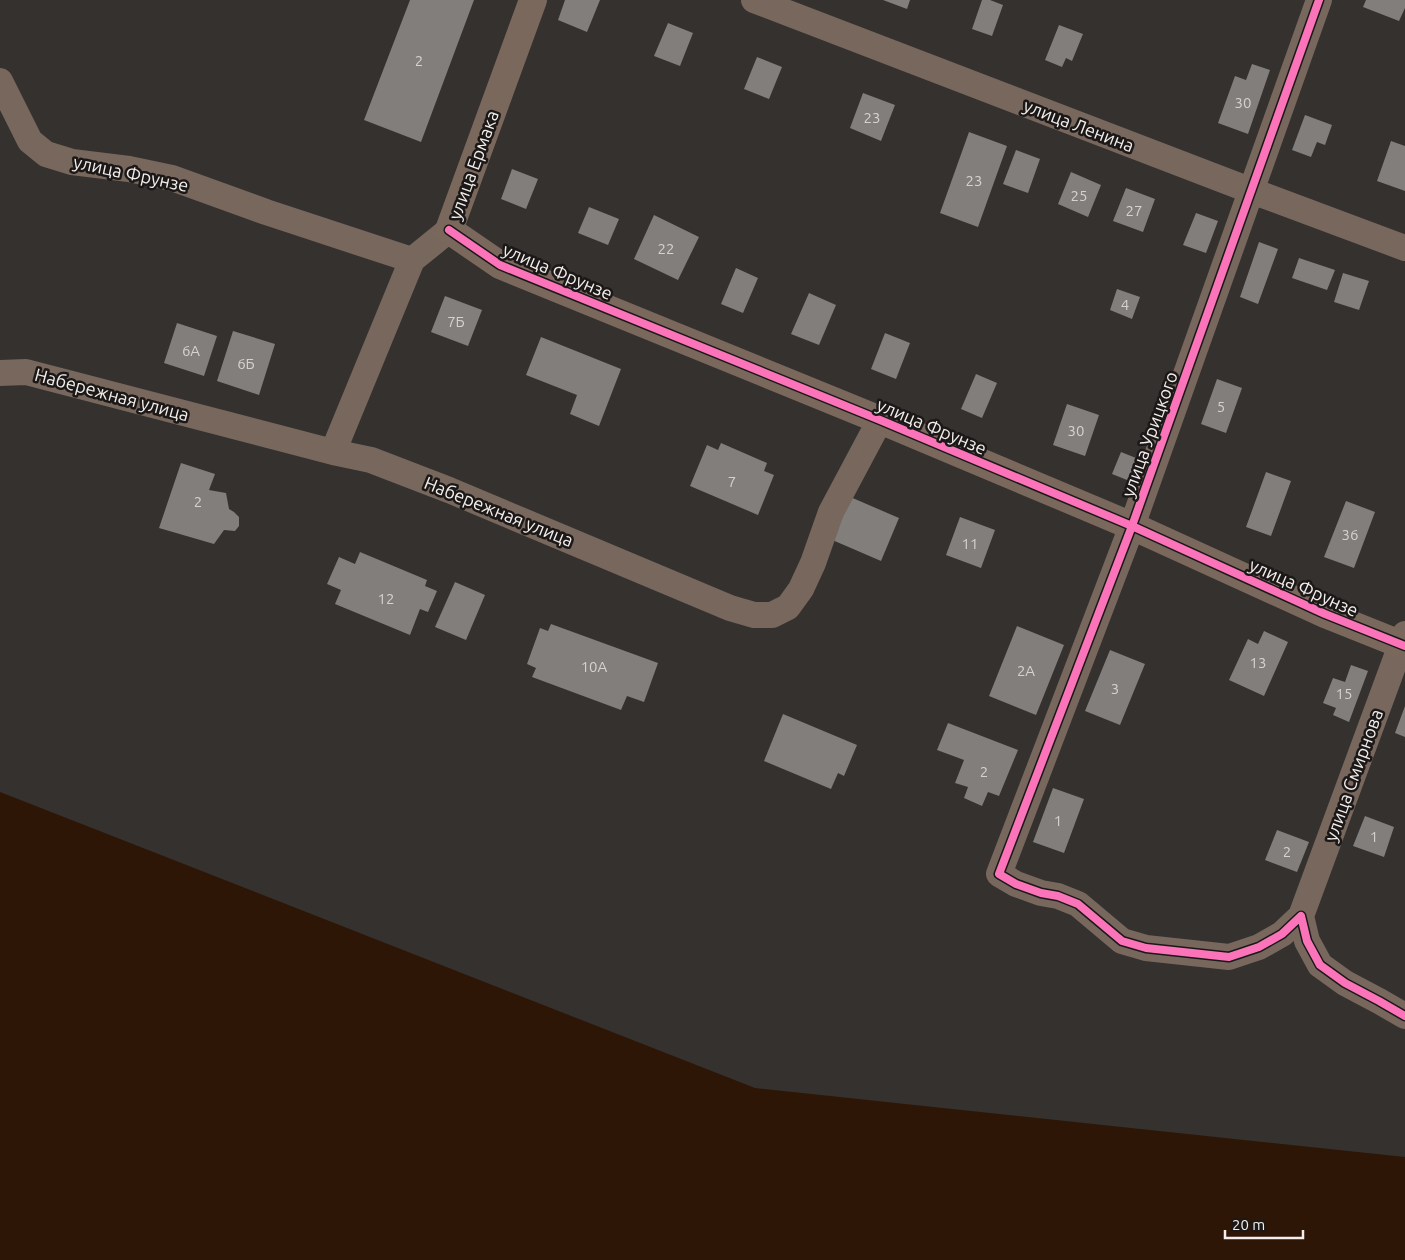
<svg xmlns="http://www.w3.org/2000/svg" width="1405" height="1260" font-family="Ubuntu,sans-serif">
  <style>
    .water { fill: #2e1606 }
    .building { fill: #817e7c }
    .lines { fill: none; stroke-linecap: round; stroke-linejoin: round }
    .street { stroke: #77675d; stroke-width: 26 }
    .secondary { stroke: #7a685d; stroke-width: 28 }
    .cycleway-casing { stroke: #1b1817; stroke-width: 11 }
    .cycleway { stroke: #fb73b8; stroke-width: 8 }
    .labels { text-anchor: middle; dominant-baseline: central; stroke-width: 5; stroke-linejoin: round; paint-order: stroke }
    .number-label { font-size: 15px; fill: #d6d2d0 }
    .street-label { font-size: 18px; fill: #f2eeec; stroke: #1b1817 }
  </style>
  <rect width="100%" height="100%" fill="#34312e"/>
  <path class="water" d="M0 792 755 1088 1405 1157V1260H0Z"/>
  <path class="building" d="M410 0H474L421 142 364 120Z
    M565 0H600L587 32 558 20Z
    M883 0H910L907 9Z
    M982 0H990L1003 5 992 36 972 29Z
    M1366 0H1405V8L1399 21 1363 7Z
    M668 23 693 33 680 66 654 56Z
    M1059 25 1083 34 1072 61 1066 58 1062 67 1045 60Z
    M757 57 782 67 769 99 744 89Z
    M1252 64 1270 70 1248 134 1218 123 1235 76 1246 80Z
    M863 93 895 105 881 141 850 128Z
    M1305 115 1332 125 1325 145 1317 142 1311 157 1292 150Z
    M969 132 1007 146 978 227 940 213Z
    M1391 141 1405 146V191L1377 181Z
    M1016 150 1040 159 1028 193 1003 184Z
    M512 169 538 179 526 209 501 199Z
    M1071 172 1101 185 1088 217 1058 204Z
    M1126 188 1155 199 1143 232 1113 221Z
    M589 207 619 219 608 245 578 233Z
    M1196 213 1218 221 1206 253 1183 245Z
    M654 215 699 237 678 280 634 259Z
    M1259 242 1278 249 1258 304 1240 297Z
    M1299 258 1335 270 1327 290 1292 278Z
    M736 268 758 278 743 313 721 304Z
    M1343 273 1369 281 1359 310 1334 302Z
    M1117 289 1140 297 1132 319 1110 310Z
    M809 293 836 305 819 345 791 334Z
    M445 296 482 310 468 346 431 332Z
    M177 323 217 336 204 376 164 363Z
    M233 331 275 344 259 395 217 381Z
    M885 333 910 343 896 379 871 369Z
    M541 337 621 369 599 426 570 414 577 395 526 375Z
    M976 374 997 383 982 418 961 409Z
    M1217 379 1242 388 1226 433 1201 424Z
    M1067 404 1099 415 1085 456 1053 445Z
    M721 443 767 463 764 471 774 475 758 515 690 486 707 445 718 450Z
    M1121 452 1141 460 1132 482 1112 474Z
    M181 463 215 474 209 490 226 493 229 509 234 512 239 517V526L235 531 224 530 214 544 159 528Z
    M1266 472 1291 481 1271 536 1246 527Z
    M848 496 899 518 881 561 830 539Z
    M1346 501 1375 512 1354 568 1324 557Z
    M960 517 995 530 981 568 946 555Z
    M360 552 427 580 425 586 437 591 428 612 420 609 410 635 335 604 341 590 327 584 339 557 355 564Z
    M455 582 485 595 466 640 435 627Z
    M551 624 658 663 644 702 627 696 621 710 532 677 536 668 527 664 540 628 548 631Z
    M1017 626 1064 645 1036 715 989 696Z
    M1264 631 1288 642 1264 696 1229 680 1248 639 1258 644Z
    M1110 650 1145 664 1120 725 1085 711Z
    M1351 665 1368 671 1349 722 1333 715 1336 708 1323 703 1333 678 1345 682Z
    M1405 706V737L1395 733Z
    M783 714 857 745 844 776 838 773 831 789 764 761Z
    M948 723 1018 750 999 796 988 792 982 806 964 798 968 787 955 783 964 760 937 750Z
    M1053 788 1084 799 1064 853 1033 842Z
    M1365 816 1394 827 1384 857 1353 846Z
    M1277 830 1309 842 1297 872 1265 860Z"/>
  <g class="lines">
    <path class="street" d="M754 0 1252 191 1405 248
      M1319 0 1132 526 999 874 1016 884 1041 893 1058 896 1078 904 1122 941 1146 948 1229 957 1259 947 1282 934 1301 916 1307 941 1320 965 1345 983 1379 1001 1405 1016
      M0 81 30 141 46 154 72 162 129 169 172 178 266 212 412 260
      M0 373 26 372 333 452 371 460 449 490 730 608 754 615H772L788 607 801 589 813 563 831 512 880 420
      M333 452 412 260 449 230
      M1301 916 1405 634"/>
    <path class="secondary" d="M533 0 449 230 500 265 880 420 1132 526 1325 614 1405 646"/>
    <g class="cycleway-casing">
      <path id="cycleway" d="M1319 0 1132 526 999 874 1016 884 1041 893 1058 896 1078 904 1122 941 1146 948 1229 957 1259 947 1282 934 1301 916 1307 941 1320 965 1345 983 1379 1001 1405 1016
        M449 230 500 265 880 420 1132 526 1325 614 1405 646"/>
    </g>
    <use href="#cycleway" class="cycleway"/>
  </g>
  <g class="labels">
    <g class="number-label">
      <text x="419" y="60">2</text>
      <text x="1243" y="102">30</text>
      <text x="872" y="117">23</text>
      <text x="974" y="180">23</text>
      <text x="1079" y="195">25</text>
      <text x="1134" y="210">27</text>
      <text x="666" y="248">22</text>
      <text x="1125" y="304">4</text>
      <text x="456" y="321">7Б</text>
      <text x="191" y="350">6А</text>
      <text x="246" y="363">6Б</text>
      <text x="1221" y="406">5</text>
      <text x="1076" y="430">30</text>
      <text x="732" y="481">7</text>
      <text x="198" y="501">2</text>
      <text x="1350" y="534">36</text>
      <text x="970" y="543">11</text>
      <text x="386" y="598">12</text>
      <text x="1258" y="662">13</text>
      <text x="594" y="666">10А</text>
      <text x="1026" y="670">2А</text>
      <text x="1115" y="688">3</text>
      <text x="1344" y="693">15</text>
      <text x="984" y="771">2</text>
      <text x="1058" y="820">1</text>
      <text x="1374" y="836">1</text>
      <text x="1287" y="851">2</text>
    </g>
    <g class="street-label">
      <text transform="translate(1079 125) rotate(21)">улица Ленина</text>
      <text transform="translate(473 165) rotate(-70)">улица Ермака</text>
      <text transform="translate(131 173) rotate(12)">улица Фрунзе</text>
      <text transform="translate(558 271) rotate(23)">улица Фрунзе</text>
      <text transform="translate(112 394) rotate(15)">Набережная улица</text>
      <text transform="translate(932 426) rotate(23)">улица Фрунзе</text>
      <text transform="translate(1149 434) rotate(-70)">улица Урицкого</text>
      <text transform="translate(499 511) rotate(22)">Набережная улица</text>
      <text transform="translate(1304 587) rotate(24)">улица Фрунзе</text>
      <text transform="translate(1353 775) rotate(-70)">улица Смирнова</text>
    </g>
  </g>
  <path d="M1225 1230v8h78v-8" fill="none" stroke="#f2eeec" stroke-width="2.5"/>
  <text x="1232" y="1230" font-size="15" fill="#f2eeec" stroke="#1b1817" stroke-width="4" paint-order="stroke">20 m</text>
</svg>
